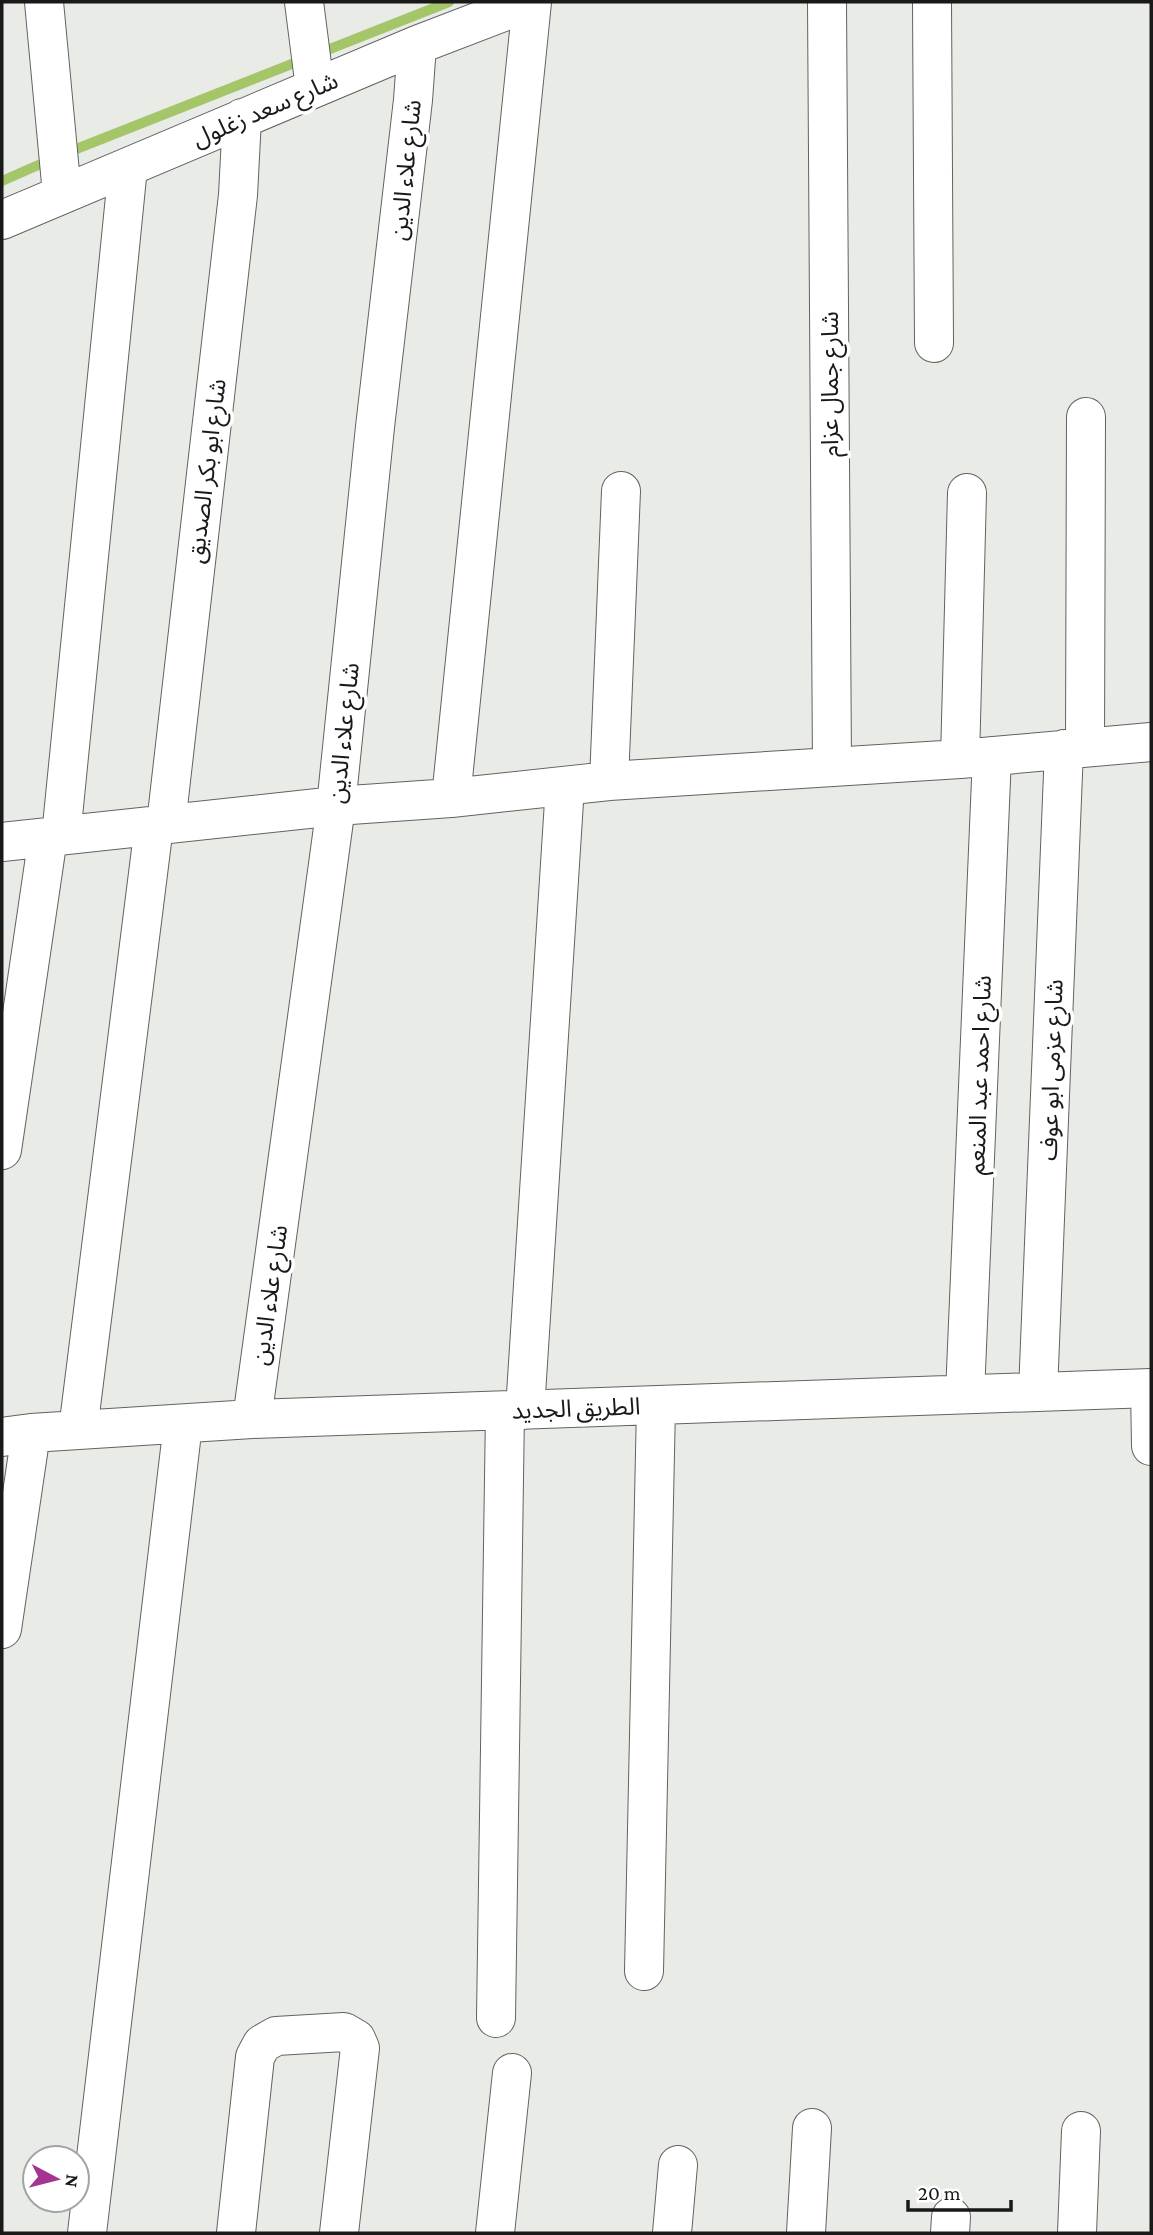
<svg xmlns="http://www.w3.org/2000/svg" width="1153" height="2235" font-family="'Crimson Pro','Noto Sans Arabic',serif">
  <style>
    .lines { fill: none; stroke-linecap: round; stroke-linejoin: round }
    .stream { stroke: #a4c668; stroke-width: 10 }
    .minor-casing { stroke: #626361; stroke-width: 40 }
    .minor { stroke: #fff; stroke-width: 38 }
    .labels { text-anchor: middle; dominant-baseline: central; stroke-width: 7; stroke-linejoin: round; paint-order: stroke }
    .street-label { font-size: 24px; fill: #181918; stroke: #fff }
  </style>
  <rect width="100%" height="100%" fill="#e9ebe7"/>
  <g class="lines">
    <path class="stream" d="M2 181 61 155 449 2"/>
    <g class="minor-casing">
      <path id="minor" d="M44 2 62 194
        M304 2 315 88
        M827 2 832 767
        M932 2 934 343
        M2 220 417 45 529 2
        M1085 747 1086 417
        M960 759 967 493
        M609 781 621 491
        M451 798 532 2
        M166 824 238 195 242 118
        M61 836 128 167
        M2 842 336 806 451 798 609 781 960 759 1151 742
        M2 1150 48 837
        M1150 1388 1151 1446
        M1038 1392 1064 749
        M965 1394 992 756
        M525 1410 565 786
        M252 1419 336 806 375 427 413 100 417 45
        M78 1430 154 826
        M2 1437 31 1433 252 1419 1151 1388
        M2 1629 31 1433
        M644 1971 656 1406
        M496 2018 505 1411
        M87 2233 183 1424
        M236 2233 255 2057 262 2044 276 2036 344 2032 356 2039 360 2048 339 2233
        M495 2233 512 2073
        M672 2233 678 2165
        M806 2233 812 2128
        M950 2233 951 2217
        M1077 2233 1081 2131"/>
    </g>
    <use href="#minor" class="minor"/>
  </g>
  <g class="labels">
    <g class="street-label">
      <text transform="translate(265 109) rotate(-23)">شارع سعد زغلول</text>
      <text transform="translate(405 170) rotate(-84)">شارع علاء الدين</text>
      <text transform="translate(829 384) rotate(-90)">شارع جمال عزام</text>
      <text transform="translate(206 471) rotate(-83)">شارع ابو بكر الصديق</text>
      <text transform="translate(343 733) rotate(-84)">شارع علاء الدين</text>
      <text transform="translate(1051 1070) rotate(-88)">شارع عزمى ابو عوف</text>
      <text transform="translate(979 1075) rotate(-88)">شارع احمد عبد المنعم</text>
      <text transform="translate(269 1295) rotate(-82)">شارع علاء الدين</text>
      <text transform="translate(576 1408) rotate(-2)">الطريق الجديد</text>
    </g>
  </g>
  <rect width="1153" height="2235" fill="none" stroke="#181918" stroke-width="7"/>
  <g transform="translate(56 2179) rotate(97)"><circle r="33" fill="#ffffff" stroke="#a3a3a3" stroke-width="2"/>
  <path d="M0-5L12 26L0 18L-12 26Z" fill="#a53491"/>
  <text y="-10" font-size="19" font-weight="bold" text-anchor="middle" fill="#181918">N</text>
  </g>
  <path d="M908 2200v10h103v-10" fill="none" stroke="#181918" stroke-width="3.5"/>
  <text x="918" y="2200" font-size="21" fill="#181918" stroke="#ffffff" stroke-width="5" paint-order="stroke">20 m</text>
</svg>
